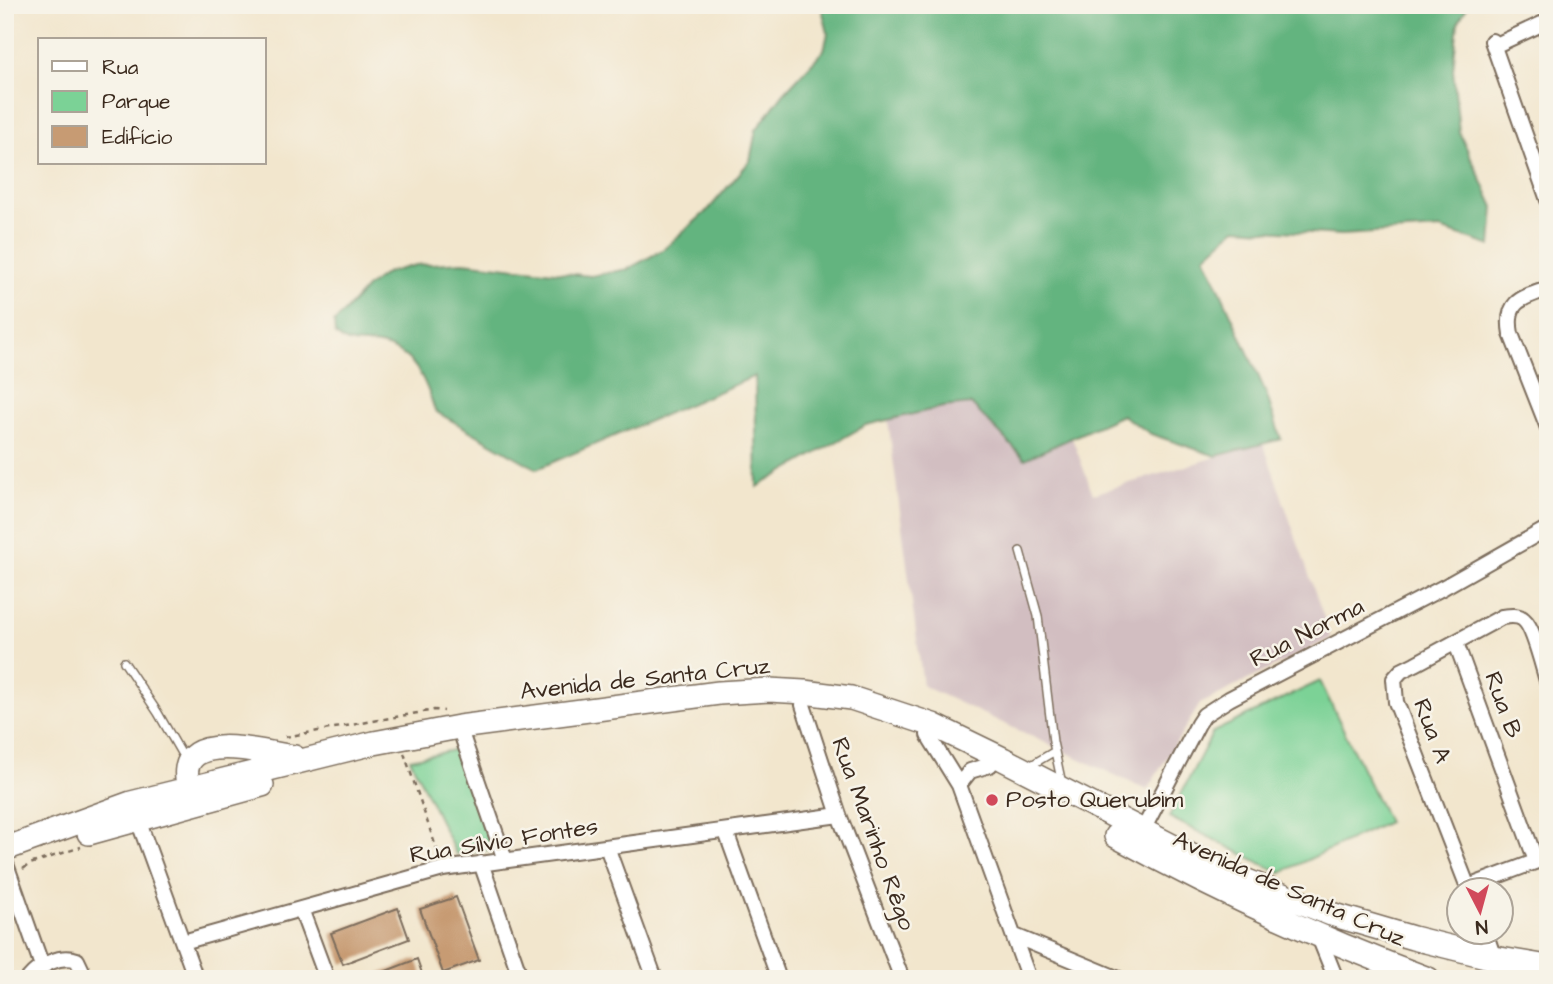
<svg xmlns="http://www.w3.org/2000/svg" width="1553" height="984" font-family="'Architects Daughter',sans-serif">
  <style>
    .industrial { fill: #d2bec1 }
    .green { fill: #7bd296; stroke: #5b7e5a; stroke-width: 2 }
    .forest { fill: #64b47f; stroke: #506f4e; stroke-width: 2 }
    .building { fill: #c79b73 }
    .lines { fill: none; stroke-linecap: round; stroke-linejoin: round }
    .lane-casing { stroke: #7b6c5b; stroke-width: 10 }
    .street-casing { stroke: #7b6c5b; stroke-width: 18 }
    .primary-casing { stroke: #7b6c5b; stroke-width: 26 }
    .path { stroke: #7b6c5b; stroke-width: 2.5; stroke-dasharray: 5 5; stroke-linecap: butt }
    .lane { stroke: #fff; stroke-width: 7 }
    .street { stroke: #fff; stroke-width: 14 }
    .primary { stroke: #fff; stroke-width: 23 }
    .poi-dot { fill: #d1495b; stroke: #f7f3e8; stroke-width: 2.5 }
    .labels { text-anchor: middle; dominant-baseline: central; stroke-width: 5; stroke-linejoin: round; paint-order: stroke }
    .street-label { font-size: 24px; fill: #3b2a1e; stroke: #f7f3e8 }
    .poi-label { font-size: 24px; fill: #3b2a1e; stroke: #f7f3e8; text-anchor: start }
  </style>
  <rect width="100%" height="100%" fill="#f7f3e8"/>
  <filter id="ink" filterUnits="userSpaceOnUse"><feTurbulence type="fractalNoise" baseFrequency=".0143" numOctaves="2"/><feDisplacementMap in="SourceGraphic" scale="14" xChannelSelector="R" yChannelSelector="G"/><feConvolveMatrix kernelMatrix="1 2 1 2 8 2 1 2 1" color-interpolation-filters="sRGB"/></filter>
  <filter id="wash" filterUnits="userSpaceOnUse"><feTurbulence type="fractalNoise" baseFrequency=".00686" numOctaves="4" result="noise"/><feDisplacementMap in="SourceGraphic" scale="28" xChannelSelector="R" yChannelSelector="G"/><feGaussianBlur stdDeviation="1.57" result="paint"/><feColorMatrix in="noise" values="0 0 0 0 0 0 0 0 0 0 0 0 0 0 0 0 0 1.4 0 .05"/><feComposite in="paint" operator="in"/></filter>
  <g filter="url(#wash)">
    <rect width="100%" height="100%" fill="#f2e6cd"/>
    <path class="industrial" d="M971 404 1025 459 1072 438 1093 494 1263 443 1331 638 1200 704 1147 790 923 686 888 420 943 407Z"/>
    <path class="green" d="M1320 681 1388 822 1280 873 1169 817 1213 732Z
      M459 749 498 849 456 854 410 759Z"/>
    <path class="forest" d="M821 5H1468L1458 23 1453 69 1459 132 1494 207 1491 246 1440 229 1341 235 1236 228 1205 256 1266 393 1281 439 1216 456 1151 434 1122 415 1025 459 971 404 943 407 866 425 757 487 755 376 537 469 435 411C427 384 417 356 387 347 367 340 352 350 335 334L334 323 366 288 386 273 416 265 463 262 591 276 628 269 663 250 709 209 750 161 756 130 784 93 824 50 828 33Z"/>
    <g id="blocks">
      <path class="building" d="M456 897 479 960 443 973 420 909Z
        M398 908 409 939 343 964 331 933Z
        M417 959 424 979H368V978Z"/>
    </g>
  </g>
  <g filter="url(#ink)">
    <use href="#blocks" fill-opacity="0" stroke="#7b6c5b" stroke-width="2"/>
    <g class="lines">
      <g class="lane-casing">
        <path id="lane" d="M1020 551 1038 616 1053 742 1062 784
          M124 662 158 713 185 760
          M1028 767 1055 751"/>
      </g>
      <g class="street-casing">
        <path id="street" d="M1492 41 1548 200
          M1494 46 1548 21
          M1548 289C1521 298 1505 301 1511 334L1548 428
          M1456 643 1536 861
          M803 705 839 815 902 979
          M459 727 505 860
          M928 735 959 785 1029 979
          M959 785 970 771 990 765
          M138 820 196 979
          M726 832 779 979
          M1142 832 1198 724 1204 715 1229 699 1444 587 1548 528
          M607 847 655 979
          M481 863 521 979
          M6 864 42 966
          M1468 887 1548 857
          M1469 890 1396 702 1394 679 1401 671 1415 664 1502 617C1509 616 1518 614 1524 620 1534 628 1543 669 1548 684
          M301 909 327 979
          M1485 932 1494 958
          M1015 936 1119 979
          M1319 937 1336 979
          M183 942 443 869 839 815
          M28 979C40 965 60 954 77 960L86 979"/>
      </g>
      <g class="primary-casing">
        <path id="primary" d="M200 796C190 789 185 781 187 768 194 732 270 754 294 757
          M89 833 262 785
          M1116 836C1216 891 1320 939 1428 979
          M5 849 131 803 374 743 459 727 719 693 769 690 804 692 851 698 933 725 1003 759 1219 870 1331 914 1413 938 1494 958 1548 967"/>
      </g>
      <path class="path" d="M285 737 434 710 444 711
        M404 753 439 856
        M23 869 30 864 81 847"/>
      <use href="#lane" class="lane"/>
      <use href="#street" class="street"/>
      <use href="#primary" class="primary"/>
    </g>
  </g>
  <circle class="poi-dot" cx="992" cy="800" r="7"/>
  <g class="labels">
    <g class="street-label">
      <text transform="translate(1307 633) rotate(-27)">Rua Norma</text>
      <text transform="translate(645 679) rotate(-6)">Avenida de Santa Cruz</text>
      <text transform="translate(1503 705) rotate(70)">Rua B</text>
      <text transform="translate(1432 731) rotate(69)">Rua A</text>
      <text transform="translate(873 834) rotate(70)">Rua Marinho Rêgo</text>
      <text transform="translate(504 841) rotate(-9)">Rua Sílvio Fontes</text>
      <text transform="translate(1289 889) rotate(24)">Avenida de Santa Cruz</text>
    </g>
    <g class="poi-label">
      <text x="1006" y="800">Posto Querubim</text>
    </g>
  </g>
  <rect width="1553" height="984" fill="none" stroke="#f7f3e8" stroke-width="28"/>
  <rect x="38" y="38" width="228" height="126" fill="#f7f3e8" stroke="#aca397" stroke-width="2"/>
  <rect x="52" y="61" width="35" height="10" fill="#ffffff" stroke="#aca397" stroke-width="2"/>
  <text x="102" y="74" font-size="21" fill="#3b2a1e">Rua</text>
  <rect x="52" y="91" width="35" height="21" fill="#7bd296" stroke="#aca397" stroke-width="2"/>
  <text x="102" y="108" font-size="21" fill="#3b2a1e">Parque</text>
  <rect x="52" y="126" width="35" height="21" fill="#c79b73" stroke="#aca397" stroke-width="2"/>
  <text x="102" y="144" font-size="21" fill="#3b2a1e">Edifício</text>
  <g transform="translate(1480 911) rotate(174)"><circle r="33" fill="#f7f3e8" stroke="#aca397" stroke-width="2"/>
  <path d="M0-5L12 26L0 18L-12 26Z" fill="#d1495b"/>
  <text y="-10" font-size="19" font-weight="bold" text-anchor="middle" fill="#3b2a1e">N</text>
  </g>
</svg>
